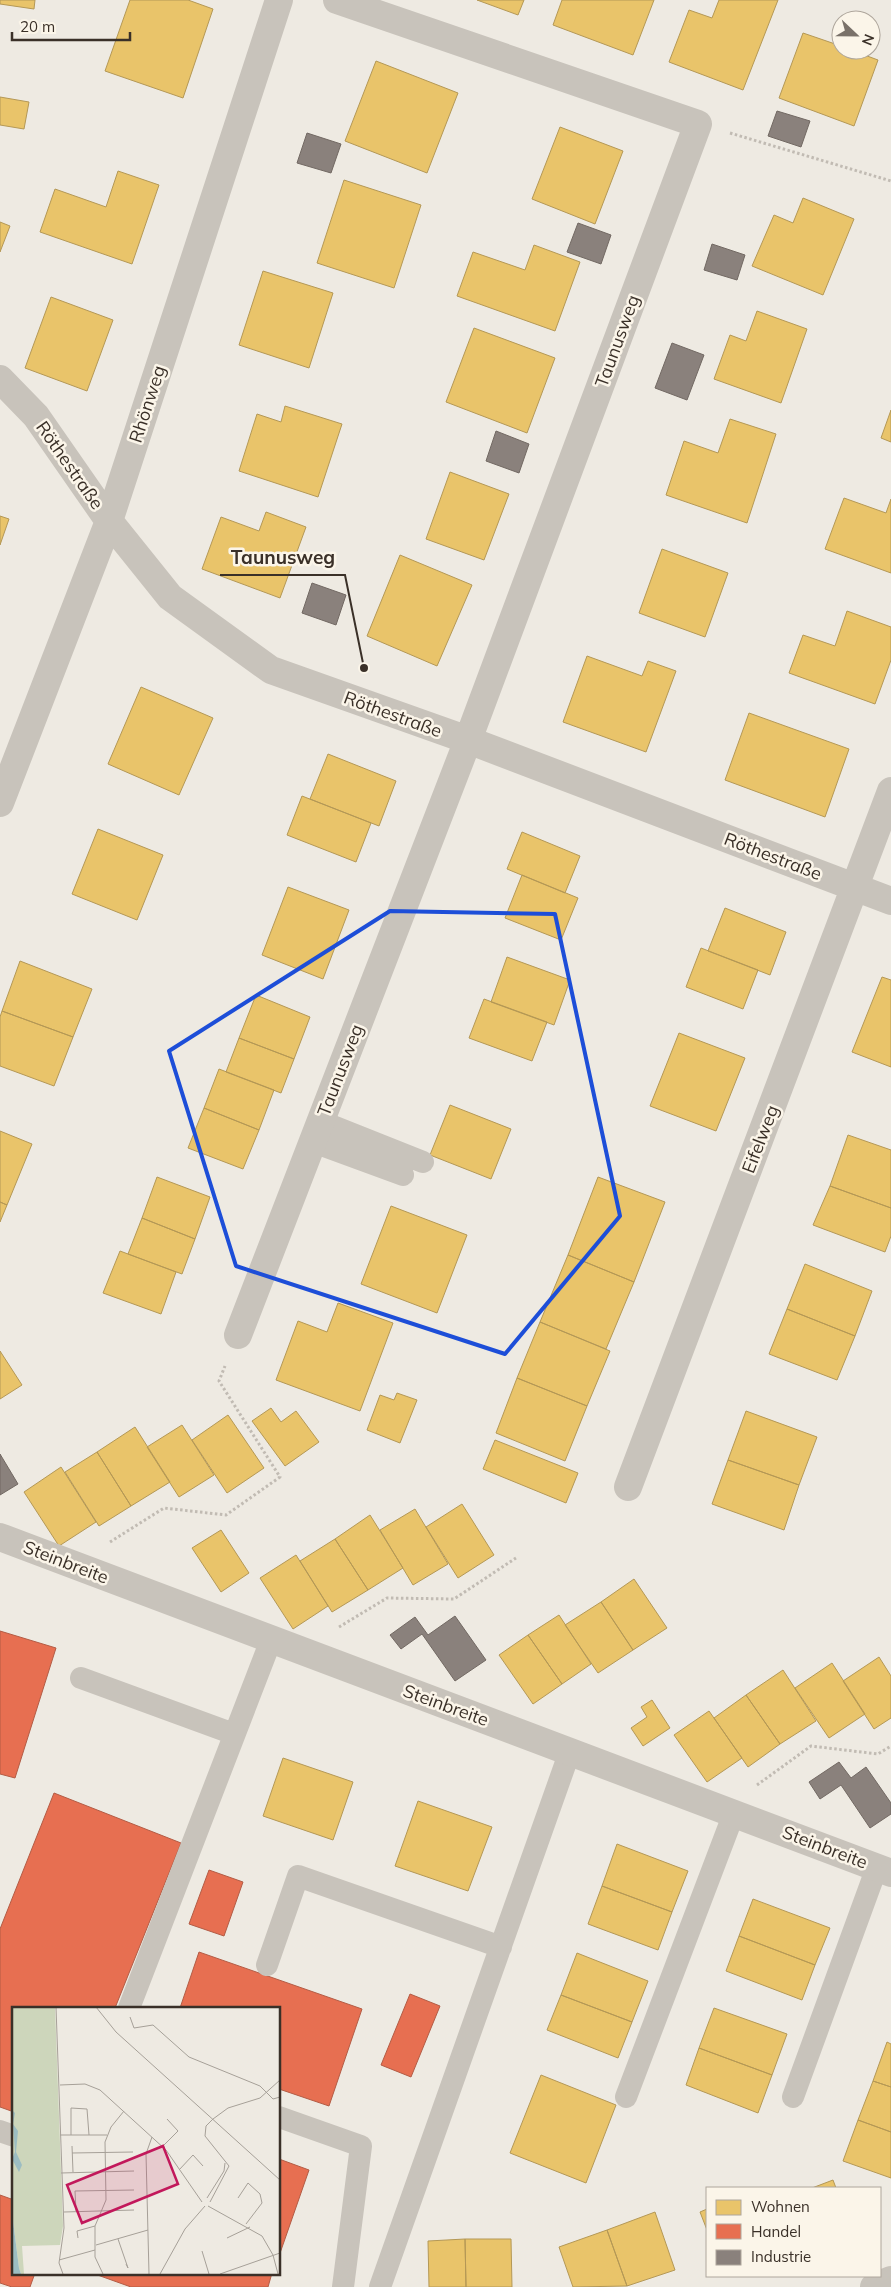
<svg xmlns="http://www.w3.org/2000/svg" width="891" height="2287" font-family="Mulish,sans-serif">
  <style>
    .homes { fill: #e9c46a; stroke: #b49856 }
    .shops { fill: #e76f51; stroke: #b35c45 }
    .industry { fill: #8a817c; stroke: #726963 }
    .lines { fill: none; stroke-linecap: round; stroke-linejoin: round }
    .path { stroke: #c1bbb3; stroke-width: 3; stroke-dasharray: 2.5 2.5; stroke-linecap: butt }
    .lane { stroke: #c8c3bb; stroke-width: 22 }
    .street { stroke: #c8c3bb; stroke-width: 28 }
    .marked { fill: none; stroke: #1d4ed8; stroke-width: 4; stroke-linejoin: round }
    .labels { text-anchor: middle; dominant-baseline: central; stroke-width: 5; stroke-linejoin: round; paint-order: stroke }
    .street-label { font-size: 18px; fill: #3a3028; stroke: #fbf5e9 }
    .inset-road { fill: none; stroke: #a6a098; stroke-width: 1 }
    .view { fill: #c2185b; fill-opacity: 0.15; stroke: #c2185b; stroke-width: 2.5 }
    .inset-edge { fill: none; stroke: #3a3028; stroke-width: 2.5 }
    .leader { fill: none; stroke: #3a3028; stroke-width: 2 }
    .callout-dot { fill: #3a3028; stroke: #fbf5e9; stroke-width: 2 }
    .callout-label { font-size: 19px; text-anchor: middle; font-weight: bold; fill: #3a3028; stroke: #fbf5e9; stroke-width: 5; stroke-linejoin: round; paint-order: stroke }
  </style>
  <rect width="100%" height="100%" fill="#eeeae2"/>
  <path class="homes" d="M0 0H35L34 9 0 4Z
    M130 0H188L213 9 183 98 105 71Z
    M477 0H524L518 15Z
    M562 0H654L633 55 553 25Z
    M719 0H778L743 90 669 62 689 10 712 18Z
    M803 33 841 46V50H851L878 60 854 126 779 98Z
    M376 61 458 93 427 173 345 141Z
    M0 97 29 102 24 129 0 125Z
    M560 127 623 151 595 224 532 199Z
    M118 171 159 185 132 264 40 232 55 189 106 207Z
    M344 180 421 205 394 288 317 263Z
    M803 198 854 219 823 295 752 266 774 215 793 223Z
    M0 222 10 226 0 252Z
    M534 245 580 262 555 331 457 296 473 252 525 270Z
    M263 271 333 293 309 368 239 345Z
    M51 297 113 320 87 391 25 368Z
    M757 311 807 329 781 403 714 379 730 335 746 341Z
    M474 328 555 358 527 433 446 402Z
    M285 406 342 424 318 497 239 471 257 414 281 422Z
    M891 410V442L881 438Z
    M730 419 776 434 747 523 666 495 684 441 718 453Z
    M450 472 509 494 484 560 426 539Z
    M844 498 886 513 891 499V573L825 549Z
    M266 512 306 527 280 598 202 569 221 517 259 531Z
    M0 516 9 519 0 545Z
    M662 549 728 573 705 637 639 613Z
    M400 555 472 585 437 666 367 636Z
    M847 611 891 627V660L875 704 789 673 803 635 835 646Z
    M587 656 642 676 648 661 676 671 646 752 563 722Z
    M141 687 213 718 179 795 108 764Z
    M749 713 849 749 825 817 725 780Z
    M328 754 396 781 379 826 310 799Z
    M302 796 371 823 356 862 287 835Z
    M98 829 163 855 137 920 72 894Z
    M522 832 580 856 565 893 507 869Z
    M522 875 578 898 561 940 505 918Z
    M288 887 349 910 323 979 262 955Z
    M725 908 786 932 770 975 708 951Z
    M701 948 758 970 743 1009 686 987Z
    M507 957 570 980 554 1025 491 1002Z
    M20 961 92 989 73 1037 2 1011Z
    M882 977 891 980V1067L852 1052Z
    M256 995 310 1017 294 1059 239 1038Z
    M484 999 547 1022 532 1061 469 1038Z
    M2 1011 73 1037 54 1086 0 1066V1017Z
    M679 1033 745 1058 716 1131 650 1106Z
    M239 1038 294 1059 281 1093 226 1072Z
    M219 1069 274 1090 259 1130 204 1108Z
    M450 1105 511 1129 491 1179 430 1155Z
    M204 1108 259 1130 243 1169 188 1148Z
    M0 1131 32 1144 7 1205 0 1202Z
    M848 1135 891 1150V1208L830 1186Z
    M157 1177 210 1197 195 1239 142 1218Z
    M598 1177 665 1202 634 1282 568 1255Z
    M830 1186 891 1208V1236L885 1252 813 1225Z
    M0 1202 7 1205 0 1222Z
    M391 1206 467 1235 437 1313 361 1284Z
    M142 1218 195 1239 182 1274 128 1254Z
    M120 1251 176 1272 161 1314 103 1293Z
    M568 1255 634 1282 606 1349 540 1322Z
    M805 1264 872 1291 855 1336 787 1309Z
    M338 1303 393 1323 360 1411 276 1380 298 1321 327 1332Z
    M787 1309 855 1336 837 1380 769 1354Z
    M540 1322 610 1351 587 1406 517 1378Z
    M0 1351 22 1385 0 1399Z
    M517 1378 587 1406 565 1461 496 1433Z
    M397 1393 417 1400 400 1443 367 1430 380 1395 394 1400Z
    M271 1408 281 1422 296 1411 319 1442 285 1466 252 1421Z
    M746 1411 817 1437 799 1485 728 1460Z
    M228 1415 264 1468 227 1493 192 1440Z
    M182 1425 214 1475 179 1497 147 1447Z
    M135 1427 170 1482 131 1506 97 1452Z
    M495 1440 578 1473 566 1503 483 1469Z
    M97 1452 131 1506 99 1526 65 1472Z
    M728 1460 799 1485 784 1530 712 1504Z
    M61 1467 96 1522 59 1546 24 1492Z
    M462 1504 494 1555 458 1578 426 1527Z
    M415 1509 448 1564 413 1585 380 1530Z
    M370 1515 403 1568 368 1590 335 1539Z
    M221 1530 249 1573 221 1592 192 1548Z
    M335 1539 368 1590 332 1612 300 1561Z
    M296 1555 328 1606 293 1629 260 1578Z
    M634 1579 667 1628 633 1650 601 1602Z
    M601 1602 633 1650 598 1673 565 1625Z
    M559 1615 591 1664 562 1684 528 1635Z
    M528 1635 562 1684 533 1704 499 1655Z
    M879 1657 891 1676V1718L874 1729 843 1681Z
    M832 1663 865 1714 829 1738 795 1688Z
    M783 1670 816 1721 780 1744 746 1695Z
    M746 1695 780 1744 748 1767 714 1718Z
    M652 1700 670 1728 643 1746 631 1728 647 1717 641 1707Z
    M709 1711 742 1758 707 1782 674 1735Z
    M283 1758 353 1782 333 1840 263 1816Z
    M418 1801 492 1827 468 1891 395 1866Z
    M617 1844 688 1871 672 1912 602 1886Z
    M602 1886 672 1912 658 1950 588 1924Z
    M753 1899 830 1928 815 1965 739 1936Z
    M739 1936 815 1965 802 2000 726 1971Z
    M577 1953 648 1981 632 2022 561 1995Z
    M561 1995 632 2022 618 2058 547 2030Z
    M714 2008 787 2034 772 2075 699 2048Z
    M887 2042 891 2044V2087L873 2081Z
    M699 2048 772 2075 758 2113 686 2085Z
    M541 2075 616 2105 586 2183 510 2153Z
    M873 2081 891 2087V2132L858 2120Z
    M858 2120 891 2132V2178L843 2161Z
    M833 2180 836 2188H812Z
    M707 2209V2230L700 2212Z
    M655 2212 675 2270 627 2286 607 2230Z
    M607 2230 627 2286 573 2287 559 2247Z
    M465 2239H511L512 2287H466Z
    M465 2239 466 2287H429L428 2241Z"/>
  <path class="shops" d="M0 1631 56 1648 15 1778 0 1774Z
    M54 1793 181 1843 115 2008H14V2112L0 2107V1929Z
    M209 1870 243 1882 224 1936 189 1924Z
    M199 1952 362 2009 329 2106 279 2089V2008H180Z
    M410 1994 440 2006 411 2077 381 2065Z
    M279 2159 309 2170 279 2256Z
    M0 2195 14 2200V2273H35L30 2287H12L0 2283Z
    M92 2273H272L268 2287H131Z"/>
  <path class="industry" d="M777 111 810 121 801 147 768 136Z
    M307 133 341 144 331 173 297 163Z
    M578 223 611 235 601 264 567 252Z
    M712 244 745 255 737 280 704 270Z
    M672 343 704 355 687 400 655 388Z
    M496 431 529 444 519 473 486 461Z
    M312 583 346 595 336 625 302 613Z
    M0 1454 18 1484 0 1495Z
    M455 1616 486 1660 455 1681 422 1634 401 1649 390 1635 415 1617 428 1635Z
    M839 1762 851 1778 866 1767 891 1803V1814L870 1828 841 1785 820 1799 809 1782Z"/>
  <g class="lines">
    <path class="path" d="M730 133 891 181
      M110 1542 164 1508 226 1515 280 1477 219 1381 225 1366
      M339 1627 387 1598 454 1599 516 1558
      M757 1785 811 1746 878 1754 891 1746"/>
    <path class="lane" d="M320 1121 423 1162
      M313 1142 403 1175
      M81 1678 234 1734
      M267 1965 298 1876 501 1947
      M129 2008 271 1640
      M626 2097 734 1813
      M793 2097 877 1867
      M279 2117 361 2146 343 2287
      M0 2131 14 2136
      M380 2287 570 1751"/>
    <path class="street" d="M0 379 36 416 109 521 170 597 271 670 468 740 891 901
      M0 803 109 521 279 0
      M238 1335 468 740 698 124 337 0
      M628 1487 891 791
      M0 1537 891 1873
      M874 2287 891 2280"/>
  </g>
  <path class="marked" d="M390 911 555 914 620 1216 505 1354 236 1266 169 1051Z"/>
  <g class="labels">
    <g class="street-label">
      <text transform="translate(617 341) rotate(-70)">Taunusweg</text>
      <text transform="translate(147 404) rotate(-72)">Rhönweg</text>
      <text transform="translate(70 465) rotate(55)">Röthestraße</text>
      <text transform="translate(393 714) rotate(20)">Röthestraße</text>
      <text transform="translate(773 856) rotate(21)">Röthestraße</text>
      <text transform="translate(340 1070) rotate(-69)">Taunusweg</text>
      <text transform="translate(760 1139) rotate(-69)">Eifelweg</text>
      <text transform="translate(66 1562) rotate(21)">Steinbreite</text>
      <text transform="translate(446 1705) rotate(20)">Steinbreite</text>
      <text transform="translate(825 1847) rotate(21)">Steinbreite</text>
    </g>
  </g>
  <g transform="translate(12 2007)">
    <rect width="268" height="268" fill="#eeeae2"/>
    <path d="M0 0H43L51 219 48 238 10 239 12 267H9L7 261 0 206Z" fill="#cdd6bb"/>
    <path d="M0 103 3 106 1 117 6 124 4 145 10 158 7 165 0 152 3 145ZM0 206 7 261 9 267H0Z" fill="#9cbdc2"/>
    <path class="inset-road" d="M44 0 52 221 47 256 51 267M84 0 104 25 268 173M118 10 122 21 141 18 177 50 248 79 261 92 268 90M48 78 73 77 88 83 154 143 190 195M201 112 216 101 248 91 268 73M48 128H95M59 128V101L75 102 77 128M60 139 61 165M151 139 166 124 155 112M60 146 121 145M167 163 181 148 191 159M49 166 122 164M195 191 212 164 213 156M226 191 236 176 248 187 250 196 234 217M198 195 217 159 193 129 194 119 201 112M196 199 250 229 261 248 266 267M64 204 63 184 122 183M52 205 122 203M66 231 65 224 83 219M215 231 238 220M106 232 116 261 114 257M84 238 136 223M190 244 197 267M47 253 83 243M91 267 83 250V219L94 193 93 135 99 120 112 104M137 267 134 147 140 130M148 267 173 222 193 199M208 267 268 246"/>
    <path class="view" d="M151 139 166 177 70 216 55 178Z"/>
    <rect width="268" height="268" class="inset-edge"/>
  </g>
  <path class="leader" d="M364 668L345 575H220"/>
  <circle class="callout-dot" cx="364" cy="668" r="5"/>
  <g class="callout-label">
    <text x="283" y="564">Taunusweg</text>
  </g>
  <rect x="706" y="2187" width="175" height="90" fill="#fbf5e9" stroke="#aea69c"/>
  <rect x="716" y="2200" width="25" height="15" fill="#e9c46a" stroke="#aea69c"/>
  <text x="751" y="2212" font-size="15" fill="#3a3028">Wohnen</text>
  <rect x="716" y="2224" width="25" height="15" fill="#e76f51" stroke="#aea69c"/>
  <text x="751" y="2237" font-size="15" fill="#3a3028">Handel</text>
  <rect x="716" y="2250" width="25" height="15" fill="#8a817c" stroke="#aea69c"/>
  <text x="751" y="2262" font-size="15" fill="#3a3028">Industrie</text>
  <g transform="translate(856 35) rotate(112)"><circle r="24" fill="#fbf5e9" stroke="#aea69c"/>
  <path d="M0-4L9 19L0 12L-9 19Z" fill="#797169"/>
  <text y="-8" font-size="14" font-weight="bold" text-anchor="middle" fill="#3a3028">N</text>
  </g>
  <path d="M12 32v8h118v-8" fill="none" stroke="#3a3028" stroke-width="2.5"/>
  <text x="20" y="32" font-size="15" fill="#3a3028" stroke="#fbf5e9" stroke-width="4" paint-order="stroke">20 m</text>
</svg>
